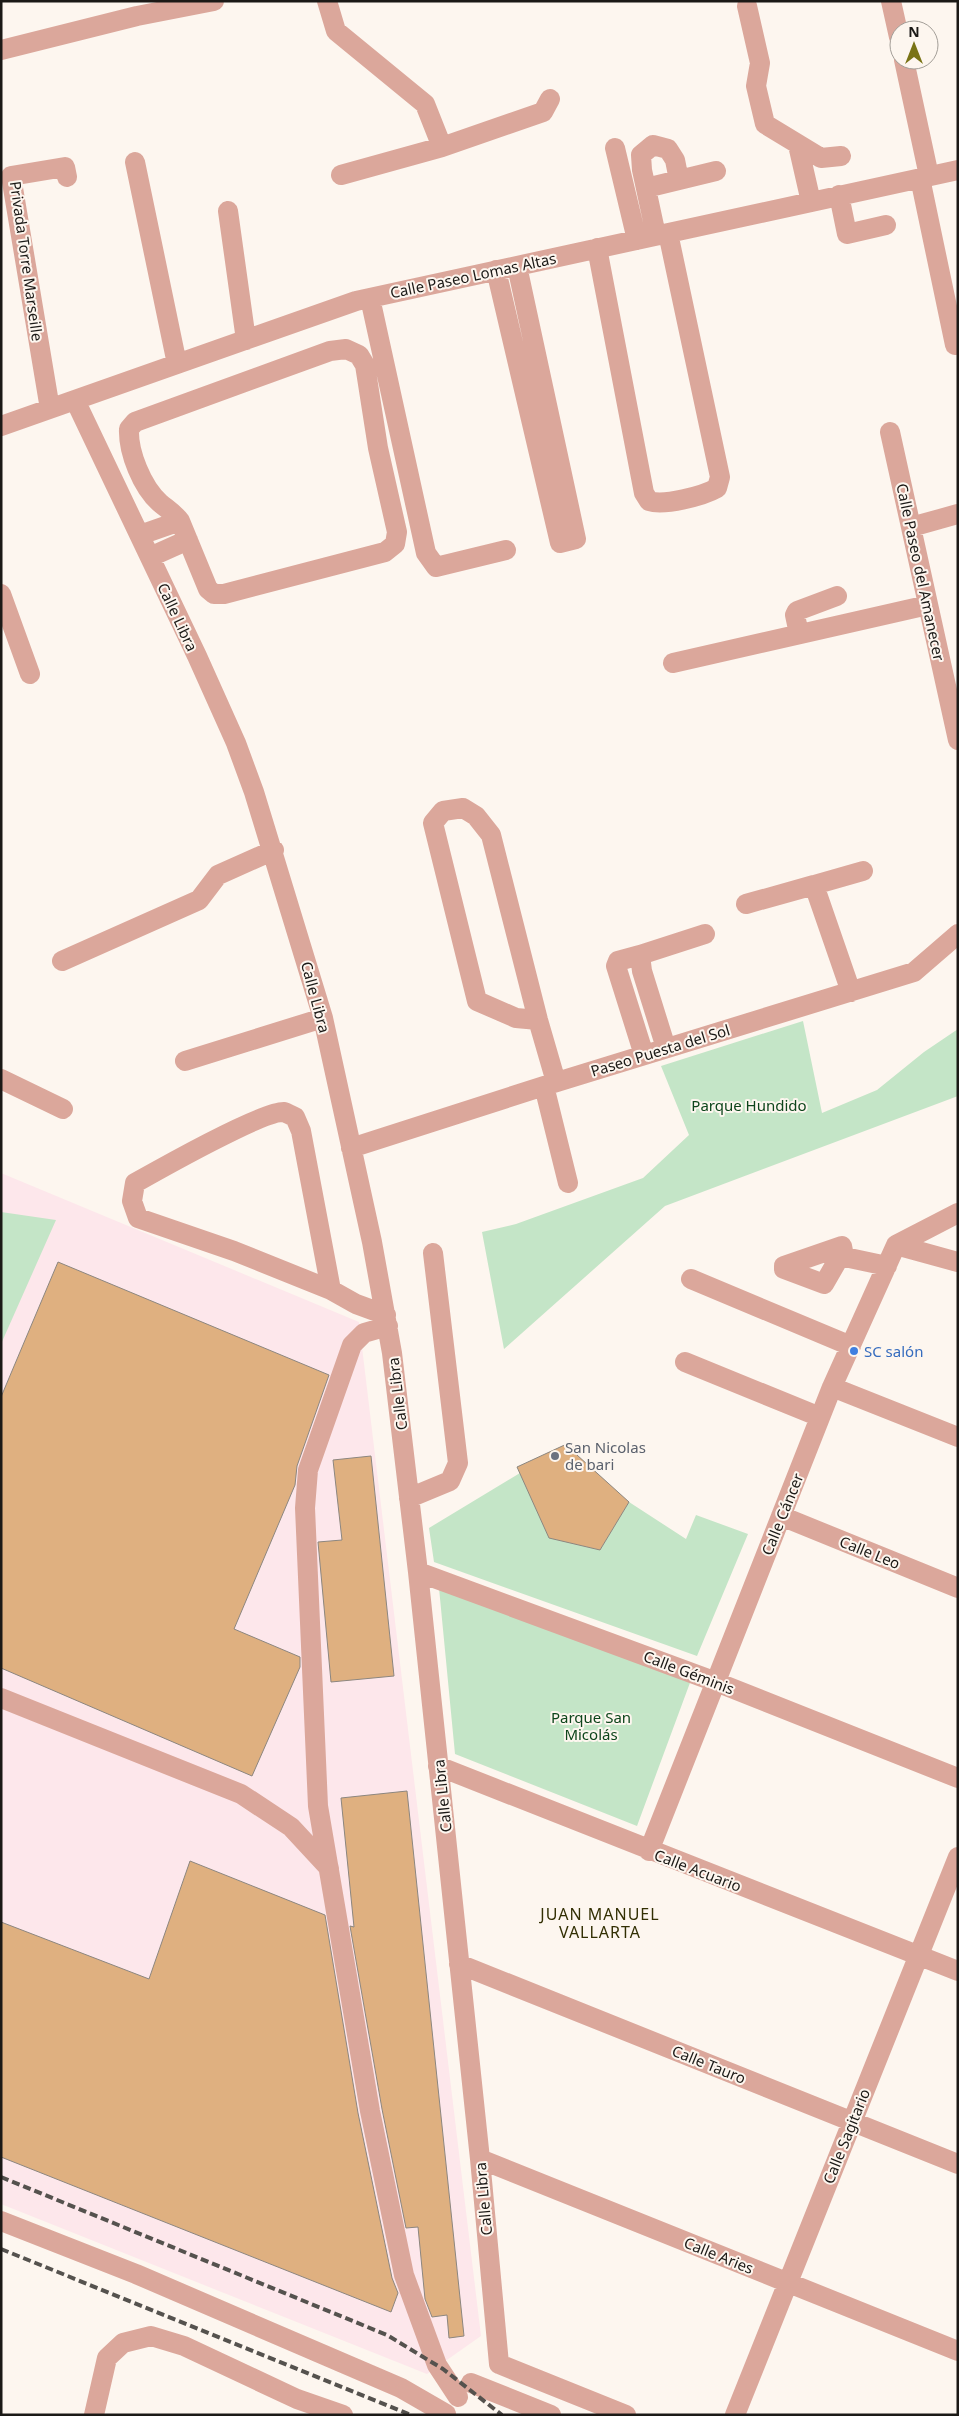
<svg xmlns="http://www.w3.org/2000/svg" width="959" height="2416" font-family="'Noto Sans',sans-serif">
  <style>
    .industrial { fill: #fde7eb }
    .green { fill: #c4e5c7 }
    .building { fill: #dfb080; stroke: #8c867f }
    .lines { fill: none; stroke-linecap: round; stroke-linejoin: round }
    .minor { stroke: #dba79b; stroke-width: 20 }
    .rail { stroke: #55524e; stroke-width: 4; stroke-dasharray: 8 4; stroke-linecap: butt }
    .shop-dot { fill: #3f7fe0; stroke: #fdf6ef; stroke-width: 2 }
    .worship-dot { fill: #6b7280; stroke: #fdf6ef; stroke-width: 2 }
    .labels { text-anchor: middle; dominant-baseline: central; stroke-width: 4; stroke-linejoin: round; paint-order: stroke }
    .street-label { font-size: 15px; fill: #1b1916; stroke: #fdf6ef }
    .park-label { font-size: 15px; fill: #0d451b; stroke: #fdf6ef }
    .shop-label { font-size: 15px; fill: #366cbe; stroke: #fdf6ef; text-anchor: start }
    .worship-label { font-size: 15px; fill: #5b616d; stroke: #fdf6ef; text-anchor: start }
    .neighbourhood-label { font-size: 16px; letter-spacing: 1px; fill: #322f03; stroke: #fdf6ef }
  </style>
  <rect width="100%" height="100%" fill="#fdf6ef"/>
  <path class="industrial" d="M1 1173 359 1322 481 2336 427 2374 1 2204Z"/>
  <path class="green" d="M803 1021 822 1113 877 1090 924 1052 958 1029V1096L665 1206 504 1349 482 1232 516 1224 643 1178 689 1135 661 1066Z
    M1 1212 56 1220 1 1344Z
    M520 1473 550 1538 600 1550 629 1502 686 1539 696 1515 748 1534 697 1656 434 1562 429 1528Z
    M439 1588 691 1680 637 1826 455 1754Z"/>
  <path class="building" d="M58 1262 329 1375 297 1466 295 1485 234 1629 300 1657V1667L252 1776 1 1668V1397Z
    M571 1442 577 1455 629 1502 600 1550 549 1538 517 1467Z
    M371 1456 394 1676 331 1682 318 1542 342 1540 333 1460Z
    M407 1791 464 2336 449 2338 447 2315 432 2317 425 2299 418 2227 406 2228 382 2109 350 1926 354 1927 341 1798Z
    M190 1861 325 1915 358 2113 392 2278 398 2293 391 2312 1 2157V1922L149 1979Z"/>
  <g class="lines">
    <path class="minor" d="M327 1 336 31 425 104 442 147
      M891 1 899 37
      M747 6 760 63 756 86 765 124 821 158 841 156
      M1 50 137 16 214 1
      M904 60 929 176
      M798 145 811 202
      M615 148 637 240
      M135 162 177 364
      M341 175 442 147 543 112 550 99
      M920 178 955 345
      M646 188 716 171
      M839 195 847 234 886 225
      M228 211 246 340
      M656 235 642 170 641 155 653 145 668 149 675 160 679 180
      M597 248 644 493 649 501C664 506 703 496 717 488L720 477 668 233
      M496 270 560 543 576 539 517 266
      M370 298 426 553 436 567 506 550
      M346 349 359 355 365 365 378 448 397 532 395 544 385 552 224 594H214L208 589 180 521C174 513 167 509 160 503 142 487 128 452 129 429L135 422 330 351Z
      M75 400 197 656 236 743 254 792 323 1018 372 1242 392 1353 418 1572 480 2159 499 2364
      M50 409 11 176 65 167 67 177
      M1 426 356 301 958 170
      M890 432 958 740
      M911 527 958 514
      M140 535 180 521
      M150 557 188 540
      M1 594 30 674
      M799 634 795 615 797 611 837 596
      M673 663 928 605
      M746 904 814 885
      M640 955 618 961 616 966 644 1055
      M62 961 199 900 218 875 274 850
      M851 992 814 885 863 871
      M538 1020 516 1018 477 1001 433 823 443 811 463 808 476 816 491 835 538 1020 556 1082
      M666 1048 642 971 640 955 705 934
      M185 1061 323 1018
      M1 1079 63 1109
      M544 1086 568 1183
      M351 1148 544 1086 914 972 958 934
      M896 1245 958 1262
      M842 1246 843 1251 824 1284 784 1269V1266Z
      M840 1256 887 1266
      M691 1279 851 1346
      M331 1290 301 1131 295 1117C292 1116 287 1113 284 1112 264 1110 158 1170 135 1183L132 1201 138 1218 234 1251 331 1290 356 1304 386 1315
      M388 1326 364 1333 352 1345 308 1470 305 1508 318 1806 370 2111 404 2275 437 2365 458 2397
      M685 1362 820 1417
      M832 1387 958 1437
      M409 1498 450 1481 458 1463 433 1253
      M781 1516 958 1588
      M418 1572 716 1682 958 1778
      M1 1698 241 1794 291 1827 329 1868
      M438 1766 958 1971
      M649 1851 832 1387 896 1245 958 1213
      M459 1964 958 2164
      M480 2159 958 2351
      M1 2221 136 2274 401 2388 446 2414
      M499 2364 626 2415
      M471 2383 551 2415
      M94 2415 107 2358 123 2343 151 2336 184 2346 297 2399 343 2415
      M735 2415 958 1857"/>
    <path class="rail" d="M1 2177 387 2335 443 2369 502 2415
      M1 2249 411 2415"/>
  </g>
  <circle class="shop-dot" cx="854" cy="1351" r="5"/>
  <circle class="worship-dot" cx="555" cy="1456" r="5"/>
  <g class="labels">
    <g class="street-label">
      <text transform="translate(27 261) rotate(82)">Privada Torre Marseille</text>
      <text transform="translate(473 275) rotate(-12)">Calle Paseo Lomas Altas</text>
      <text transform="translate(921 572) rotate(78)">Calle Paseo del Amanecer</text>
      <text transform="translate(178 617) rotate(65)">Calle Libra</text>
      <text transform="translate(316 997) rotate(75)">Calle Libra</text>
      <text transform="translate(660 1050) rotate(-17)">Paseo Puesta del Sol</text>
      <text transform="translate(397 1394) rotate(-97)">Calle Libra</text>
      <text transform="translate(782 1514) rotate(-68)">Calle Cáncer</text>
      <text transform="translate(870 1552) rotate(22)">Calle Leo</text>
      <text transform="translate(689 1672) rotate(21)">Calle Géminis</text>
      <text transform="translate(442 1796) rotate(-96)">Calle Libra</text>
      <text transform="translate(698 1870) rotate(21)">Calle Acuario</text>
      <text transform="translate(709 2064) rotate(22)">Calle Tauro</text>
      <text transform="translate(846 2136) rotate(-68)">Calle Sagitario</text>
      <text transform="translate(483 2199) rotate(-95)">Calle Libra</text>
      <text transform="translate(719 2255) rotate(22)">Calle Aries</text>
    </g>
    <g class="park-label">
      <text x="749" y="1105">Parque Hundido</text>
      <text x="591" y="1717">Parque San<tspan x="591" dy="17">Micolás</tspan></text>
    </g>
    <g class="shop-label">
      <text x="864" y="1351">SC salón</text>
    </g>
    <g class="worship-label">
      <text x="565" y="1447">San Nicolas<tspan x="565" dy="17">de bari</tspan></text>
    </g>
    <g class="neighbourhood-label">
      <text x="600" y="1914">JUAN MANUEL<tspan x="600" dy="18">VALLARTA</tspan></text>
    </g>
  </g>
  <rect width="959" height="2416" fill="none" stroke="#1b1916" stroke-width="5"/>
  <g transform="translate(914 45)"><circle r="24" fill="#fdf6ef" stroke="#a39e98"/>
  <path d="M0-4L9 19L0 12L-9 19Z" fill="#797315"/>
  <text y="-8" font-size="14" font-weight="bold" text-anchor="middle" fill="#1b1916">N</text>
  </g>
</svg>
